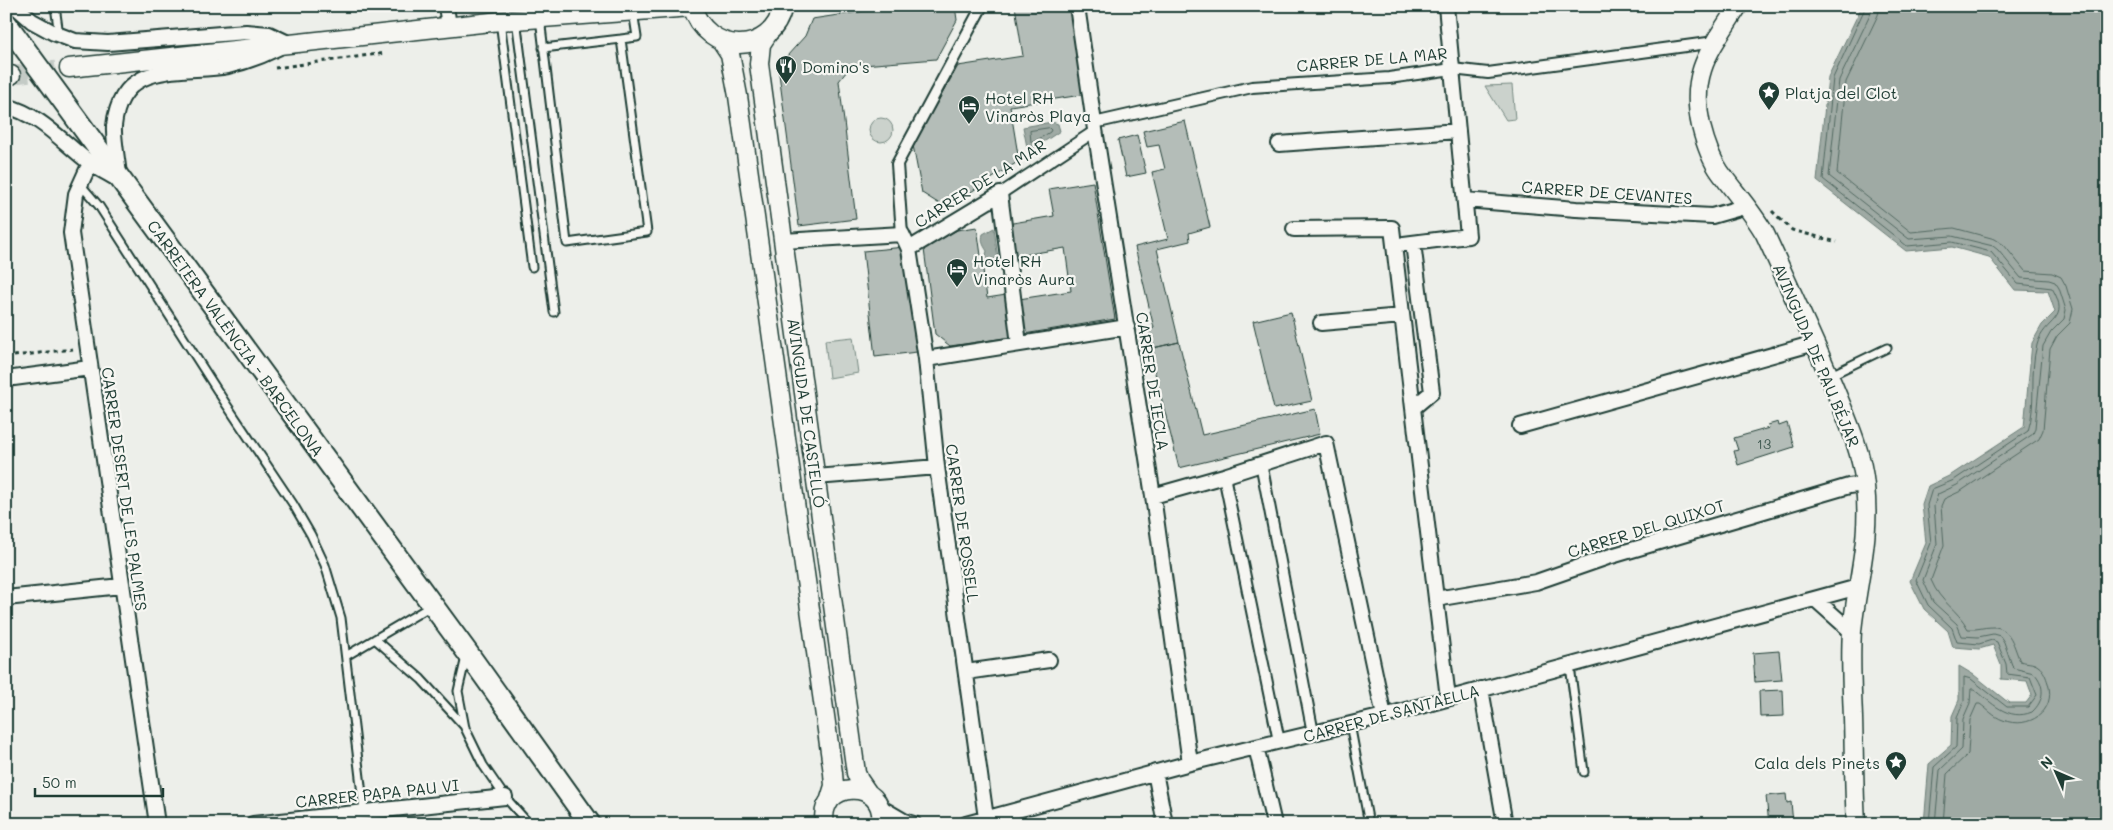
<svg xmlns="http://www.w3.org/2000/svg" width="2113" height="830" font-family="Mali,sans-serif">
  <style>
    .green { fill: #cbd2cc; stroke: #758880 }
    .water { fill: #9faaa4; stroke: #6c7e77 }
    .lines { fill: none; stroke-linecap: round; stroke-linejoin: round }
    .shore { stroke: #526961; stroke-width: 1 }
    .building { fill: #b4bdb8; stroke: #1f3d34 }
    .tertiary-tunnel { stroke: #c4cbc6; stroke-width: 18; stroke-dasharray: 18 9; stroke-linecap: butt }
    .service-casing { stroke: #1f3d34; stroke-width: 11 }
    .pedestrian-casing { stroke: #1f3d34; stroke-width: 14 }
    .minor-casing { stroke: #1f3d34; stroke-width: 18 }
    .tertiary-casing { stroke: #1f3d34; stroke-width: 21 }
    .secondary-casing { stroke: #1f3d34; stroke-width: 24 }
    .path { stroke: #1f3d34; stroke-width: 3; stroke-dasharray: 4 4; stroke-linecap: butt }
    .service { stroke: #f6f6f2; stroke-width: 7 }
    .pedestrian { stroke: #f6f6f2; stroke-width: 10 }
    .minor { stroke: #f6f6f2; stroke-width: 14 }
    .tertiary { stroke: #f6f6f2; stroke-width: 18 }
    .secondary { stroke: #f6f6f2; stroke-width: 20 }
    .labels { text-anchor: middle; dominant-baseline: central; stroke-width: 4.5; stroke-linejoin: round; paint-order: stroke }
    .number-label { font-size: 14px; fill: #445d55 }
    .street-label { font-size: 16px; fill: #1f3d34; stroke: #f6f6f2 }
    .poi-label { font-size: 16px; fill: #1f3d34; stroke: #f6f6f2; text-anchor: start }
  </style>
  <rect width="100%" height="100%" fill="#edefea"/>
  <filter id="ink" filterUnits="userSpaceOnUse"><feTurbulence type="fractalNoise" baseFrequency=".02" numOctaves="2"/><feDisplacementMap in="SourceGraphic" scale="10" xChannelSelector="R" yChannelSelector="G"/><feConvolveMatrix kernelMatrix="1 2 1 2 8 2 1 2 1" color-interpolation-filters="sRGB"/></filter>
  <g filter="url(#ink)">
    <path class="green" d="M1512 85 1515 119 1506 120 1485 86Z
      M869 130a12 12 0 1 1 24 0a12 12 0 1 1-24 0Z
      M853 337 858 373 829 378 825 340Z"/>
    <path class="water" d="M1862 6H2107V824H1924L1929 764 1951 745 1952 716 1959 700V666L1974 675 2009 703H2026L2032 695 2027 681 2001 679V665L1993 645 1979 649 1953 647 1948 631 1924 609 1910 581 1926 543 1922 504 1928 486 1951 475 2024 427 2032 343 2042 325 2055 312 2048 291 2015 290 1989 257 1952 247 1906 251 1817 181 1828 77Z
      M1052 122 1058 124 1060 131 1030 151 1027 147 1023 127Z
      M994 228 999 267 989 268 984 263 987 251C983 245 981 241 983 234Z"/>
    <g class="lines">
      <path class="shore" d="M1866 6 1833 78 1823 179 1907 246 1952 242 1991 252 2018 284 2052 288C2072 322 2044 318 2037 345 2029 372 2037 404 2028 431L1954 480 1932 489 1927 505 1931 543 1916 580 1928 605 1952 628 1957 642 1979 644 1992 640 1997 642 2006 664 2007 674 2030 677 2037 695 2028 707H2007L1971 679 1964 677V701L1957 718 1956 747 1934 767 1929 824
        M1872 6 1871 13 1839 80 1829 176 1909 239 1952 236 1993 246 1998 250 2021 278 2049 280 2055 282 2059 288 2066 310 2064 319 2051 332 2043 346 2035 428 2033 434 1957 485 1938 494 1934 506 1937 544 1923 580 1933 602 1957 624 1962 636 1978 637 1993 634 2000 636 2004 642 2013 668 2034 673C2046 686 2044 701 2032 712 2008 722 1991 702 1974 689H1971L1970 703 1963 719 1962 749 1940 770 1935 824
        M1880 6 1878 15 1846 82 1837 173 1911 232 1954 228 1995 239 2004 245 2025 271 2052 273 2061 277 2066 286 2073 309 2070 323 2057 336 2050 349 2043 430 2039 439 1961 491 1944 499 1941 506 1944 545 1931 580C1941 604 1957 608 1968 629 1977 630 1983 627 1992 627 2011 626 2014 648 2020 661 2026 663 2033 662 2038 666 2044 670 2046 677 2048 683 2057 712 2028 730 2003 720 1994 717 1987 709 1980 704H1977L1970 720 1968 754 1947 774 1943 824
        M1049 128 1051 130 1050 132 1034 142H1031L1030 131Z"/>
    </g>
    <path class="building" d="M898 6H955L957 20 936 59 851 66 839 81 856 219 799 226 778 66 805 36 812 19Z
      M1015 6H1075L1088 94 1010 106 1019 161 946 208 922 193 913 145 958 66 1023 56Z
      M1185 121 1210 227 1189 233 1190 241 1157 249 1179 342 1153 348 1149 330 1154 328 1135 247 1168 239 1152 172 1165 169 1159 145 1147 147 1143 131Z
      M1137 135 1146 173 1126 177 1118 140Z
      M1093 182 1115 319 1024 334 1019 299 1071 291 1065 248 1012 257 1007 224 1054 216 1049 189Z
      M977 227 987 298 1006 295 1012 337 950 346 935 334 924 249 957 230Z
      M905 247 917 352 875 357 863 251Z
      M1291 312 1312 401 1274 409 1253 321Z
      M1179 342 1202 435 1315 409 1320 434 1179 468 1149 349Z
      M1778 422 1779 426 1787 423 1794 447 1738 465 1734 451 1738 450 1734 438 1769 428 1768 425Z
      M1779 651 1782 680 1755 682 1753 653Z
      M1783 690 1784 716 1760 717 1759 691Z
      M1786 794 1787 803 1791 802 1793 824H1769L1766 796Z"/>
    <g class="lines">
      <path class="tertiary-tunnel" d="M11 75 69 68"/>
      <g class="service-casing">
        <path id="service" d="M55 6 59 35
          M540 18 567 243 647 232 621 39 637 37 633 11
          M516 19 554 312
          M500 21 532 267
          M543 48 621 39
          M80 184 99 206 226 404 293 504 311 535 325 565 341 618 364 811
          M1829 376 1887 348
          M375 639 421 679 465 727
          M346 656 431 606
          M466 657 458 691 465 728 483 765 505 797 529 824
          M1570 666 1584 772
          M1350 724 1369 824"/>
      </g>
      <g class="pedestrian-casing">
        <path id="pedestrian" d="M1094 123 1252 87 1389 78 1452 69 1488 73 1715 42
          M1000 194 1095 131
          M902 234 897 164 982 6
          M1261 463 1313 733
          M1224 476 1279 741"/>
      </g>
      <g class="minor-casing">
        <path id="minor" d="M15 6 32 21 54 33 75 41 108 43 246 32 269 34 288 43
          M446 6 449 26
          M1077 6 1094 123 1153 496 1190 763
          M6 106C41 115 62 142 90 163 98 169 108 173 117 179
          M1279 144 1458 131
          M90 163 76 194 71 233 157 824
          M119 175C118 163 113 137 114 126 121 59 180 74 228 66 246 62 262 56 278 48
          M1465 200 1576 209 1712 216 1747 206
          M1294 229 1392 228 1413 408 1432 392 1413 243
          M783 241 902 234 909 249 926 359 937 467 986 818
          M1404 244 1468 236 1446 6
          M909 249 1000 194 1019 344
          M1321 323 1402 316
          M926 359 1127 327
          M6 379 90 368
          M1413 408 1448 698
          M1520 426 1815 343
          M816 477 937 467
          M1153 496 1224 476 1326 443 1384 716
          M6 598 121 586
          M1436 599 1536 582 1608 557 1849 486 1865 484
          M1815 599 1852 632
          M966 672 1049 660
          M1481 689 1505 824
          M1256 747 1274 824
          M1155 772 1165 824
          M880 807 904 821 914 824
          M253 824 505 797
          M966 824 1190 763 1384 716 1858 587"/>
      </g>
      <g class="tertiary-casing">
        <path id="tertiary" d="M692 6C706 55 772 58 783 6
          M1738 6C1711 49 1689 72 1701 126 1705 142 1710 158 1720 172 1735 193 1752 211 1765 234 1788 284 1811 334 1833 385 1846 417 1862 451 1865 486 1871 539 1857 580 1852 631 1850 660 1852 690 1853 718 1854 753 1854 789 1856 824
          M769 32 761 44 759 64 856 773 859 780 868 793
          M722 42 730 54 738 96 833 773 834 786 829 802
          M69 68 500 21 692 7
          M6 75H11
          M825 824C816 781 887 776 881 824"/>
      </g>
      <g class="secondary-casing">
        <path id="secondary" d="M6 23 467 652 590 824"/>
      </g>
      <path class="path" d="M275 68 385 53
        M1772 211 1779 218 1775 221
        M1779 218 1792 230 1837 242
        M6 357 73 349"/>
      <use href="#service" class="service"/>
      <use href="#pedestrian" class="pedestrian"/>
      <use href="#minor" class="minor"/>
      <use href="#tertiary" class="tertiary"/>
      <use href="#secondary" class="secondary"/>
    </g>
  </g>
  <defs>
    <g id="restaurant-pin" transform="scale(1.125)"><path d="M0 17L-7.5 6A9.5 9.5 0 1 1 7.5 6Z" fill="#1f3d34" stroke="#f6f6f2"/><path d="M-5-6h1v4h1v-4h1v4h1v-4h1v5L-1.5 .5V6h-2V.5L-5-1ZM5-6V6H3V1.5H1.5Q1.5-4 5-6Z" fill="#fff"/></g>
    <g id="sight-pin" transform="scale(1.125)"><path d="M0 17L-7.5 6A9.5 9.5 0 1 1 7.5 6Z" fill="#1f3d34" stroke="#f6f6f2"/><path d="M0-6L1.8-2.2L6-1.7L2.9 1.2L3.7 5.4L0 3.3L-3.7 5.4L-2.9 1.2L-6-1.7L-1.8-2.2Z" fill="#fff"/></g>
    <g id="hotel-pin" transform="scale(1.125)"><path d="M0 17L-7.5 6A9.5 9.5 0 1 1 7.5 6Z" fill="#1f3d34" stroke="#f6f6f2"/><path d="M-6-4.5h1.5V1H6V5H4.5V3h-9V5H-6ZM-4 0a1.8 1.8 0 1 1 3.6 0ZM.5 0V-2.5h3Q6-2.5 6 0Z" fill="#fff"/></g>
  </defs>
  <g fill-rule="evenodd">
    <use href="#restaurant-pin" x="786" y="66"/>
    <use href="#sight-pin" x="1769" y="92"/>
    <use href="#hotel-pin" x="969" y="106"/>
    <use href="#hotel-pin" x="957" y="269"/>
    <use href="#sight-pin" x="1896" y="762"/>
  </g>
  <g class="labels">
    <g class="number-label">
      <text x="1764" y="443">13</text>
    </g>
    <g class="street-label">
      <text transform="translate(1372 59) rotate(-5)">CARRER DE LA MAR</text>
      <text transform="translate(980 183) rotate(-32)">CARRER DE LA MAR</text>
      <text transform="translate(1607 192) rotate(4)">CARRER DE CEVANTES</text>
      <text transform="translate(236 338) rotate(54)">CARRETERA VALÈNCIA - BARCELONA</text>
      <text transform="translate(1817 355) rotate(67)">AVINGUDA DE PAU BÉJAR</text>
      <text transform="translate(1153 381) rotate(81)">CARRER DE IECLA</text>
      <text transform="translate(807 413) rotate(82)">AVINGUDA DE CASTELLÓ</text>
      <text transform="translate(125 489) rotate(82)">CARRER DESERT DE LES PALMES</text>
      <text transform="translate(963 523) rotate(82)">CARRER DE ROSSELL</text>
      <text transform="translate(1646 528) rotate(-17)">CARRER DEL QUIXOT</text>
      <text transform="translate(1391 713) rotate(-15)">CARRER DE SANTAELLA</text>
      <text transform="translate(377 793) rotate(-6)">CARRER PAPA PAU VI</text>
    </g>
    <g class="poi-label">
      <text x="802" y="66">Domino's</text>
      <text x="1785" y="92">Platja del Clot</text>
      <text x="985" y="97">Hotel RH<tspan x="985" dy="18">Vinaròs Playa</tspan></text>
      <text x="973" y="260">Hotel RH<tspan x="973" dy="18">Vinaròs Aura</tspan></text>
      <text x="1880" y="762" text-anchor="end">Cala dels Pinets</text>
    </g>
  </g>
  <rect width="2113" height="830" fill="none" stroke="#f6f6f2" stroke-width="25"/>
  <rect x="12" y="12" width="2088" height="805" fill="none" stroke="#1f3d34" stroke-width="2" filter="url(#ink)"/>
  <g transform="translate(2056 772) rotate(315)" stroke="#f6f6f2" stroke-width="4" paint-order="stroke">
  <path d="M0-4L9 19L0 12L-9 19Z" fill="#1f3d34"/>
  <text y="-8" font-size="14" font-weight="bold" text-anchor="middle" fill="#1f3d34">N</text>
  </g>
  <path d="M35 788v8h128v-8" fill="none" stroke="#1f3d34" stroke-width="2.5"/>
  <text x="42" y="788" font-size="15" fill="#1f3d34" stroke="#f6f6f2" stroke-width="4" paint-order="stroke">50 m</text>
</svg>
